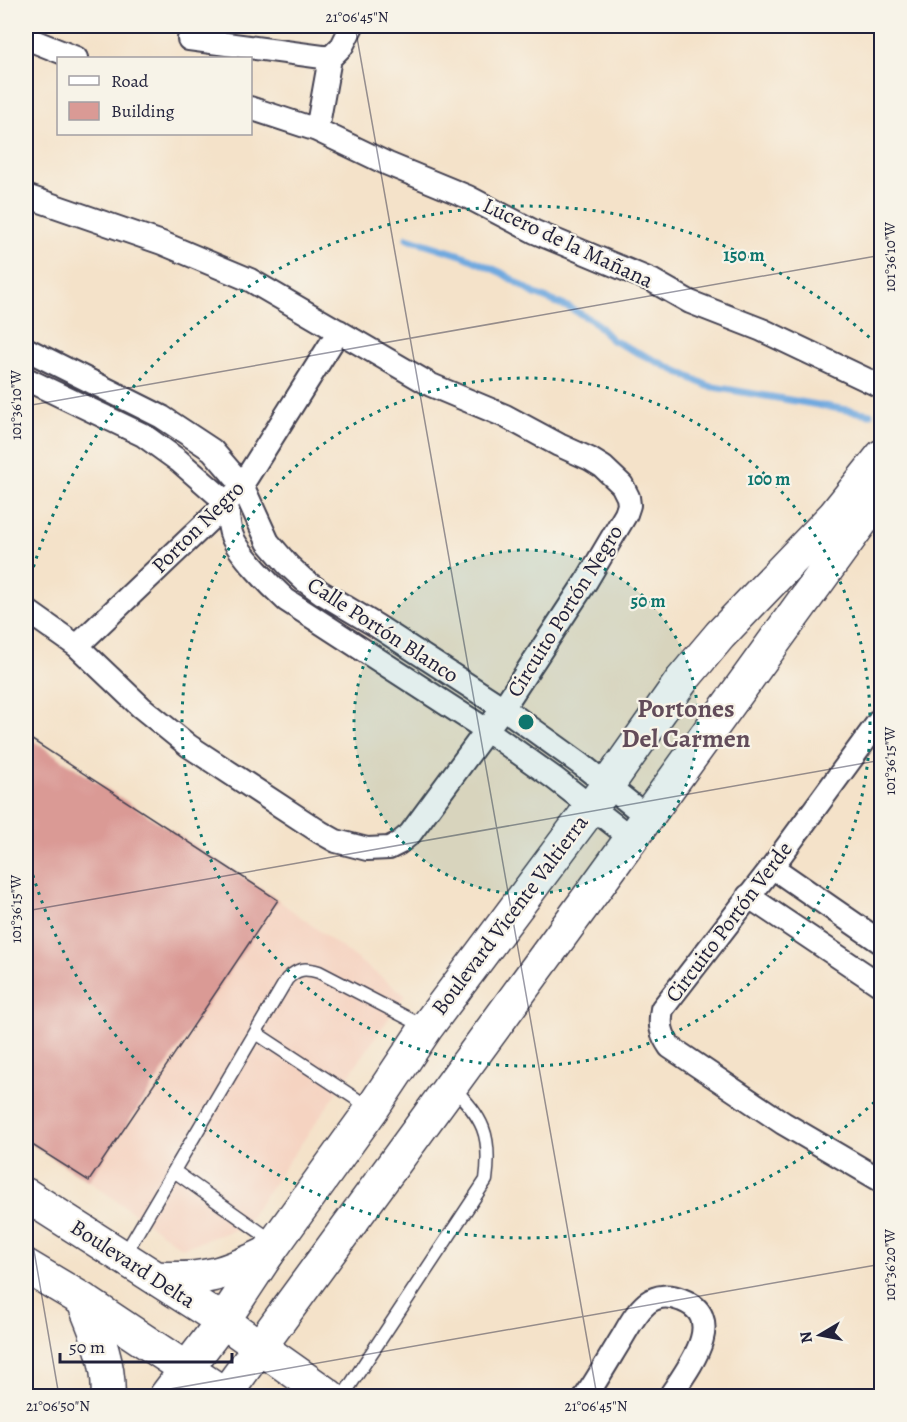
<svg xmlns="http://www.w3.org/2000/svg" width="907" height="1422" font-family="Alegreya,serif">
  <style>
    .built { fill: #f5d3c1 }
    .lines { fill: none; stroke-linecap: round; stroke-linejoin: round }
    .stream { stroke: #6fa9df; stroke-width: 7 }
    .building { fill: #da9a95 }
    .lane-casing { stroke: #423f50; stroke-width: 15 }
    .street-casing { stroke: #423f50; stroke-width: 26 }
    .secondary-casing { stroke: #423f50; stroke-width: 36 }
    .primary-casing { stroke: #423f50; stroke-width: 36 }
    .path { stroke: #423f50; stroke-width: 4; stroke-dasharray: 1.5 4.5; stroke-linecap: butt }
    .lane { stroke: #fff; stroke-width: 12 }
    .street { stroke: #fff; stroke-width: 22 }
    .secondary { stroke: #fff; stroke-width: 33 }
    .primary { stroke: #fff; stroke-width: 33 }
    .ticks { fill: none; stroke: #22223b; stroke-width: 1.5; stroke-opacity: 0.45 }
    .ring { fill: none; stroke: #0f766e; stroke-width: 3; stroke-dasharray: 3 6 }
    .labels { text-anchor: middle; dominant-baseline: central; stroke-width: 4.5; stroke-linejoin: round; paint-order: stroke }
    .street-label { font-size: 22px; fill: #22223b; stroke: #f7f3e8 }
    .quarter-label { font-size: 26px; font-weight: bold; fill: #624c5a; stroke: #f7f3e8 }
    .centre { fill: #0f766e; stroke: #f7f3e8; stroke-width: 3 }
    .ring-label { font-size: 18px; text-anchor: middle; font-weight: bold; fill: #0f766e; stroke: #f7f3e8; stroke-width: 4.5; stroke-linejoin: round; paint-order: stroke }
    .neatline { fill: none; stroke: #22223b; stroke-width: 2 }
    .ticks-label { font-size: 15px; text-anchor: middle; fill: #22223b }
  </style>
  <rect width="100%" height="100%" fill="#f7f3e8"/>
  <filter id="ink" filterUnits="userSpaceOnUse"><feTurbulence type="fractalNoise" baseFrequency=".0167" numOctaves="2"/><feDisplacementMap in="SourceGraphic" scale="12" xChannelSelector="R" yChannelSelector="G"/><feConvolveMatrix kernelMatrix="1 2 1 2 8 2 1 2 1" color-interpolation-filters="sRGB"/></filter>
  <filter id="wash" filterUnits="userSpaceOnUse"><feTurbulence type="fractalNoise" baseFrequency=".008" numOctaves="4" result="noise"/><feDisplacementMap in="SourceGraphic" scale="24" xChannelSelector="R" yChannelSelector="G"/><feGaussianBlur stdDeviation="1.35" result="paint"/><feColorMatrix in="noise" values="0 0 0 0 0 0 0 0 0 0 0 0 0 0 0 0 0 1.4 0 .05"/><feComposite in="paint" operator="in"/></filter>
  <g filter="url(#wash)">
    <rect width="100%" height="100%" fill="#f4e2c9"/>
    <path class="built" d="M278 900 405 995 243 1227 182 1248 89 1181Z"/>
    <g class="lines">
      <path class="stream" d="M407 238 464 256 502 273 535 294 570 308 595 322 612 340 708 386 870 414"/>
    </g>
    <g id="blocks">
      <path class="building" d="M26 736 278 900 89 1181 26 1141Z"/>
    </g>
  </g>
  <g filter="url(#ink)">
    <use href="#blocks" fill-opacity="0" stroke="#423f50" stroke-width="1.5"/>
    <g class="lines">
      <g class="lane-casing">
        <path id="lane" d="M256 1033 370 1108
          M174 1171 274 1242
          M123 1257 287 979C298 968 305 968 319 972L425 1027
          M343 1396 486 1180C492 1134 483 1119 452 1086"/>
      </g>
      <g class="street-casing">
        <path id="street" d="M26 38 76 58
          M189 39 330 58 342 46 352 26
          M250 108 317 130 388 164 468 197 535 232 653 281 690 302 762 330 882 387
          M317 130 330 58
          M26 196 162 243 250 280 431 385 505 416 559 445 590 459 603 467 622 485 628 497 629 505 626 514 587 580 503 708 410 834 399 843 389 848 367 849 336 841 320 832 189 746 141 707 77 646 26 610
          M26 349 162 417 212 450 242 485 268 542 288 565 304 580 322 593 377 626 503 708 582 765 646 816
          M26 379 143 435 179 461 227 503C228 513 228 526 232 536 238 553 272 587 286 600L488 731 554 778 631 838
          M77 646 227 503 242 485 339 331
          M882 717 772 867 662 1009C659 1025 661 1034 670 1047L783 1123 882 1181
          M772 867 882 943
          M748 896 882 986
          M586 1396C598 1378 609 1359 620 1341 628 1328 635 1313 647 1303 657 1295 670 1295 682 1300 729 1318 687 1370 670 1396"/>
      </g>
      <g class="secondary-casing">
        <path id="secondary" d="M166 1396 223 1321 268 1253 372 1109 426 1028 607 786 682 680 720 635 834 516 882 456
          M224 1396 600 882 882 493"/>
      </g>
      <g class="primary-casing">
        <path id="primary" d="M26 1195 223 1321 329 1396
          M26 1266 83 1300 227 1396
          M156 1278C204 1281 225 1274 268 1253
          M83 1300C96 1332 110 1362 108 1396"/>
      </g>
      <path class="path" d="M26 1233 35 1239"/>
      <use href="#lane" class="lane"/>
      <use href="#street" class="street"/>
      <use href="#secondary" class="secondary"/>
      <use href="#primary" class="primary"/>
    </g>
  </g>
  <path class="ticks" d="M355 26 597 1396M26 406 882 255M26 911 882 760M26 1204 59 1396M130 1396 882 1264"/>
  <circle cx="526" cy="722" r="172" fill="#0f766e" fill-opacity=".12"/>
  <g class="ring">
    <circle cx="526" cy="722" r="172"/>
    <circle cx="526" cy="722" r="344"/>
    <path d="M881 1096A516 516 0 0 1 26 851M26 593A516 516 0 0 1 881 348"/>
  </g>
  <g class="labels">
    <g class="street-label">
      <text transform="translate(568 243) rotate(25)">Lucero de la Mañana</text>
      <text transform="translate(198 527) rotate(-45)">Porton Negro</text>
      <text transform="translate(565 611) rotate(-58)">Circuito Portón Negro</text>
      <text transform="translate(383 630) rotate(33)">Calle Portón Blanco</text>
      <text transform="translate(510 915) rotate(-53)">Boulevard Vicente Valtierra</text>
      <text transform="translate(729 922) rotate(-53)">Circuito Portón Verde</text>
      <text transform="translate(133 1264) rotate(33)">Boulevard Delta</text>
    </g>
    <g class="quarter-label">
      <text x="686" y="708">Portones<tspan x="686" dy="30">Del Carmen</tspan></text>
    </g>
  </g>
  <circle cx="526" cy="722" r="9" class="centre"/>
  <g class="ring-label">
    <text x="744" y="261">150 m</text>
    <text x="769" y="485">100 m</text>
    <text x="648" y="607">50 m</text>
  </g>
  <rect width="907" height="1422" fill="none" stroke="#f7f3e8" stroke-width="66"/>
  <rect x="57" y="57" width="195" height="78" fill="#f7f3e8" stroke="#a29fa3" stroke-width="1.5"/>
  <rect x="69" y="76" width="30" height="9" fill="#ffffff" stroke="#a29fa3" stroke-width="1.5"/>
  <text x="111" y="87" font-size="18" fill="#22223b">Road</text>
  <rect x="69" y="102" width="30" height="18" fill="#da9a95" stroke="#a29fa3" stroke-width="1.5"/>
  <text x="111" y="117" font-size="18" fill="#22223b">Building</text>
  <g transform="translate(820 1335) rotate(260)" stroke="#f7f3e8" stroke-width="4.5" paint-order="stroke">
  <path d="M0-4.5L10 22L0 15L-10 22Z" fill="#22223b"/>
  <text y="-9" font-size="16" font-weight="bold" text-anchor="middle" fill="#22223b">N</text>
  </g>
  <path d="M60 1353v9h172v-9" fill="none" stroke="#22223b" stroke-width="3"/>
  <text x="69" y="1353" font-size="18" fill="#22223b" stroke="#f7f3e8" stroke-width="4.5" paint-order="stroke">50 m</text>
  <rect x="33" y="33" width="841" height="1356" class="neatline"/>
  <g class="ticks-label">
    <text x="357" y="22">21°06'45"N</text>
    <text transform="translate(890 257) rotate(-90)" y="5">101°36'10"W</text>
    <text transform="translate(16 405) rotate(-90)" y="5">101°36'10"W</text>
    <text transform="translate(890 761) rotate(-90)" y="5">101°36'15"W</text>
    <text transform="translate(16 909) rotate(-90)" y="5">101°36'15"W</text>
    <text transform="translate(890 1265) rotate(-90)" y="5">101°36'20"W</text>
    <text x="58" y="1411">21°06'50"N</text>
    <text x="596" y="1411">21°06'45"N</text>
  </g>
</svg>
